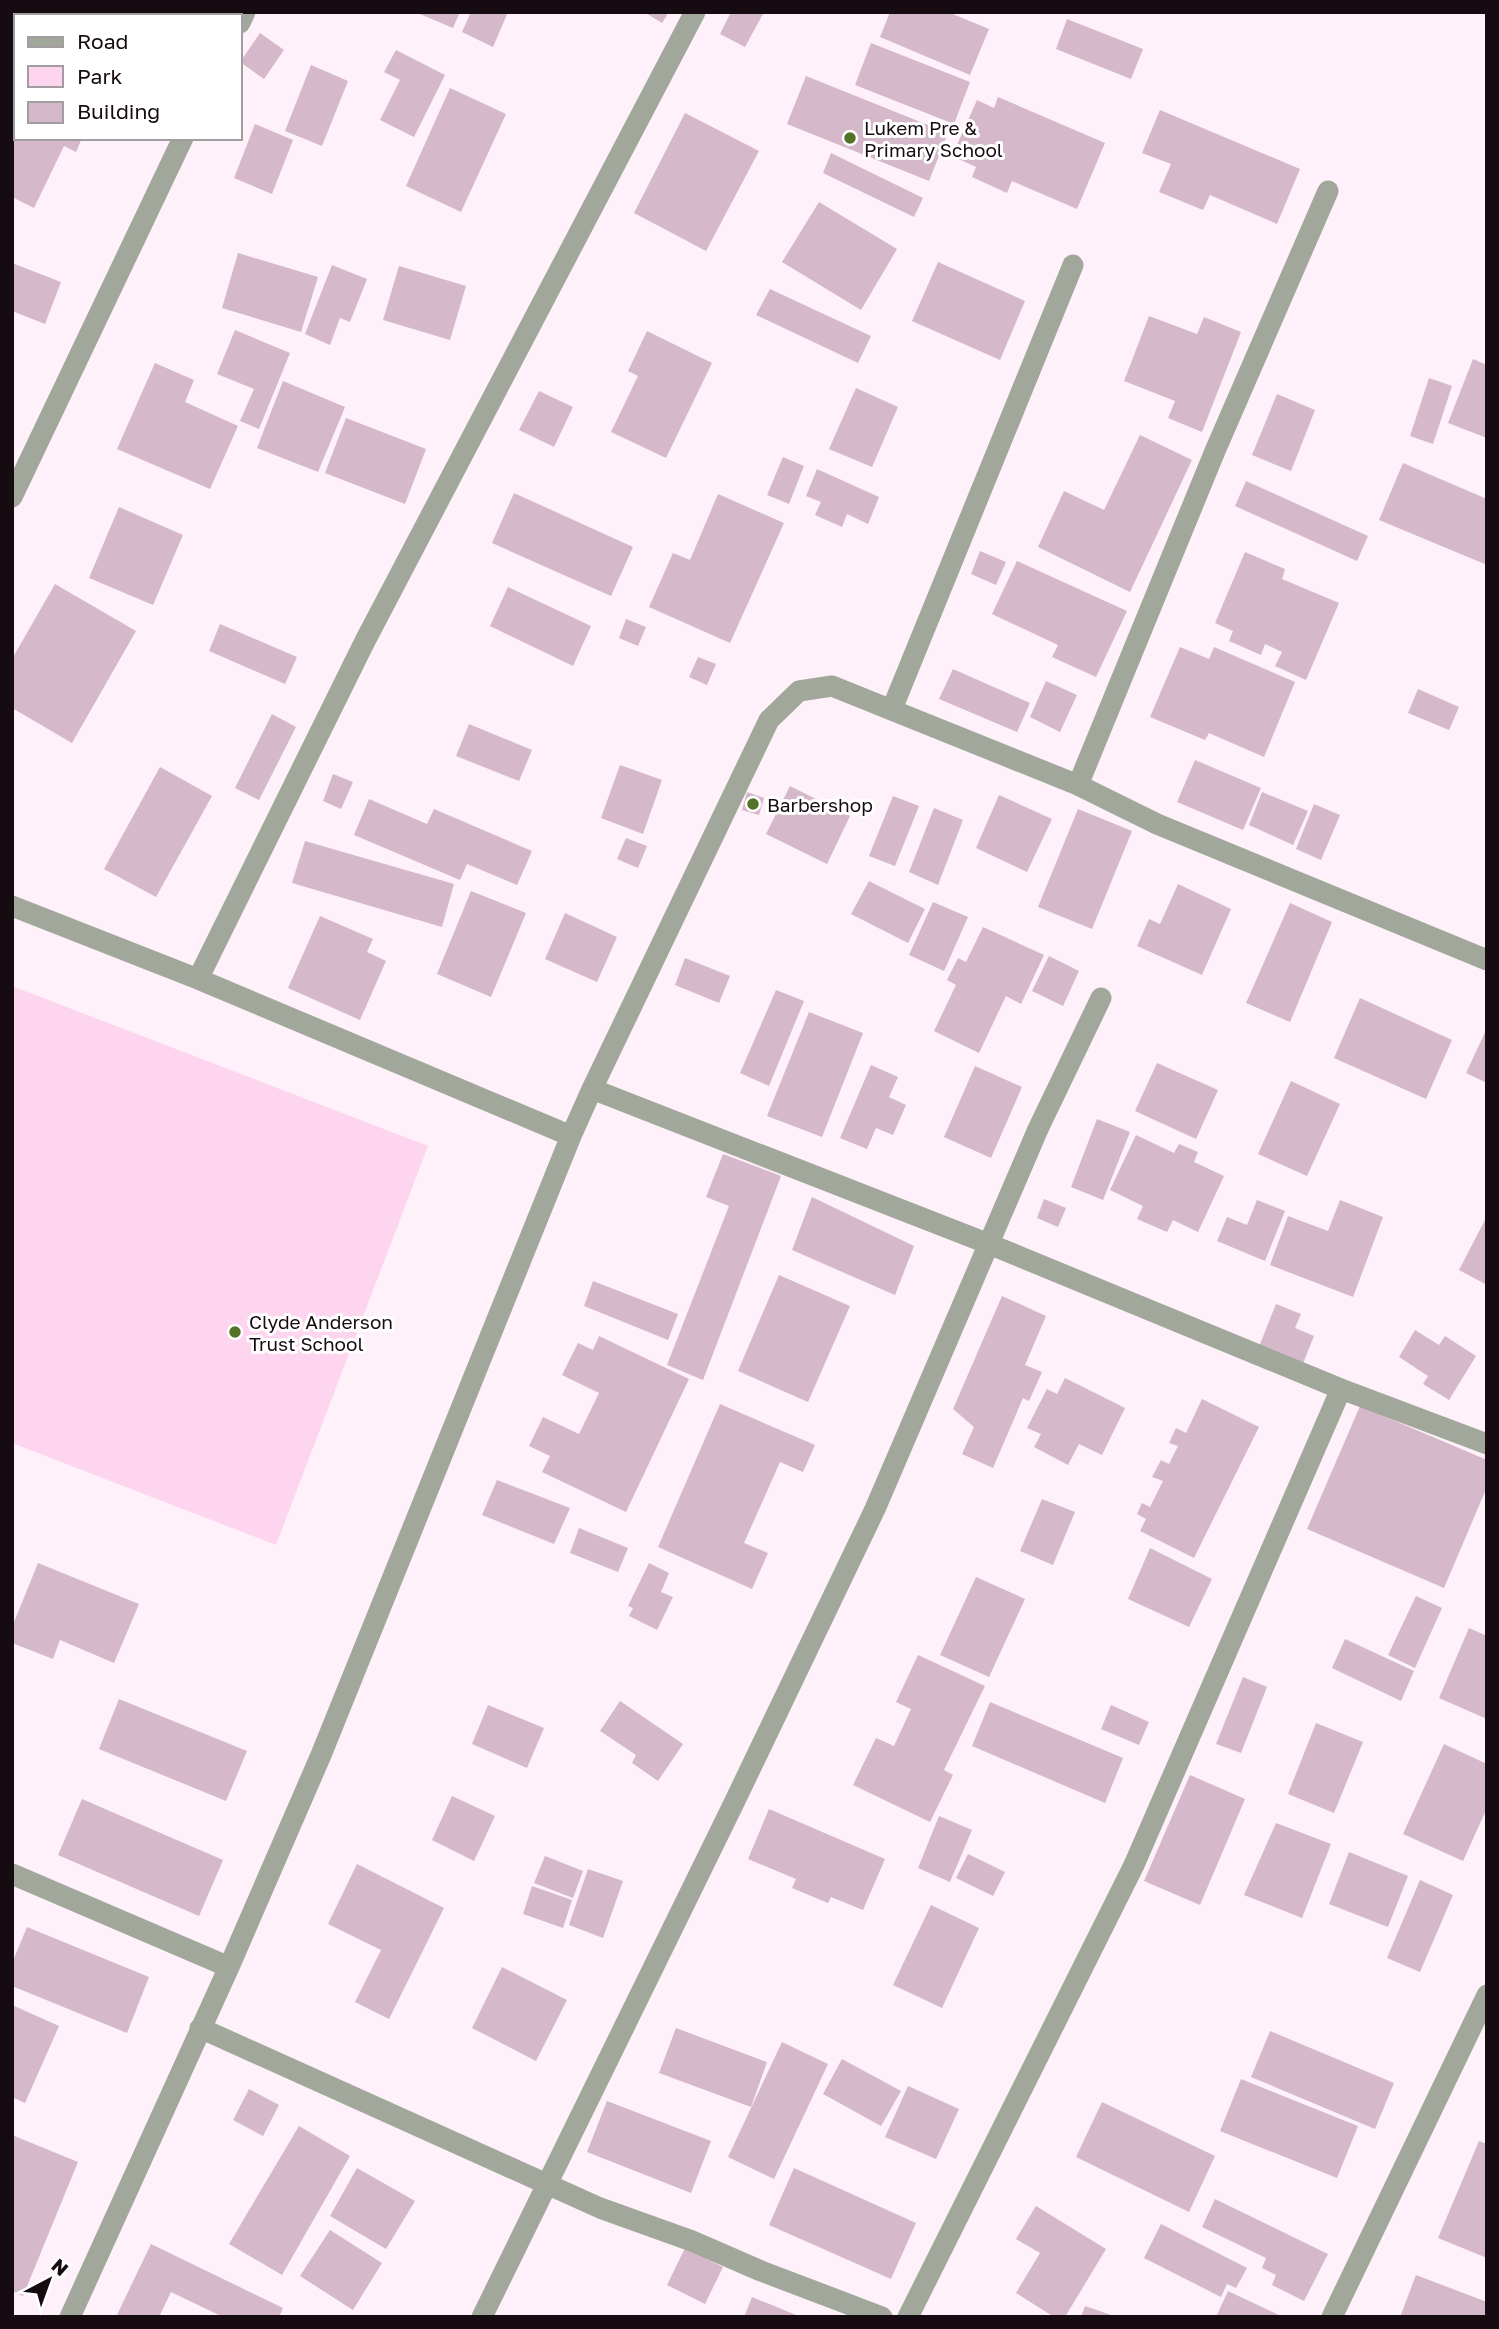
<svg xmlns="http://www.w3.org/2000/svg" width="1499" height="2329" font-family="'Golos Text',sans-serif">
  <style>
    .green { fill: #fed5ef }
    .building { fill: #d5b8ca }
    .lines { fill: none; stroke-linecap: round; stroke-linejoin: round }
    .street { stroke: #a1a89b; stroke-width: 21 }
    .poi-dot { fill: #547228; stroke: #fff; stroke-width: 2.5 }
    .labels { text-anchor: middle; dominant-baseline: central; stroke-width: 6; stroke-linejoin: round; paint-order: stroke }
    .poi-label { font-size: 19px; fill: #150b11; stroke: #fff; text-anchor: start }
  </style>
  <rect width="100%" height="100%" fill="#fef1f9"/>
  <path class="green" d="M12 986 428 1146 276 1545 12 1443Z"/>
  <path class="building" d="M97 12H143L142 16H96Z
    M415 12H460L453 28Z
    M471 12H508L493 47 462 32Z
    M644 12H669L662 23Z
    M731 12H764L745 47 720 34Z
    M890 12H948L989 29 970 75 880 37Z
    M1067 19 1143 49 1131 79 1056 49Z
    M12 22 16 23V54L12 53Z
    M260 33 284 50 264 79 240 62Z
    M871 43 970 82 954 124 855 85Z
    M396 50 445 75 414 137 380 120 400 80 384 72Z
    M311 65 348 81 322 146 285 131Z
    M806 76 948 133 929 181 787 124Z
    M450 88 506 114 461 212 406 186Z
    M16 90V138H82L76 152 64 146 34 208 12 197V97Z
    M998 97 1105 143 1077 209 1012 181 1007 193 972 177 976 167 952 156 977 100 994 108Z
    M1160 110 1300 169 1277 224 1210 195 1203 210 1159 192 1171 164 1142 153Z
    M685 113 759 151 706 251 634 213Z
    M255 124 293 140 272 194 234 178Z
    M831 153 923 198 914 217 823 173Z
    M819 202 897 249 861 310 782 262Z
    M238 253 318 277 301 332 222 308Z
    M938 262 1025 301 1000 360 912 321Z
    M12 263 61 282 45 324 12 311Z
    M332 265 367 279 350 322 340 318 330 345 305 334Z
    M399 266 466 286 450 340 383 320Z
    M770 289 871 336 858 363 756 315Z
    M1149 316 1197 334 1204 317 1241 332 1202 432 1168 418 1175 401 1124 381Z
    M235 330 290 353 259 429 240 421 254 389 217 374Z
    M647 331 712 363 666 458 611 432 638 376 628 371Z
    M1473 359 1487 365V438L1448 423Z
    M155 363 194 380 185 402 238 426 210 489 117 449Z
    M1429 378 1452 386 1433 444 1410 436Z
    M283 381 345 407 318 472 257 448Z
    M856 388 898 407 872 467 829 449Z
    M539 391 573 407 554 447 519 430Z
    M1277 394 1315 410 1291 471 1252 455Z
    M346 418 426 449 405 504 325 473Z
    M1140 435 1192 460 1130 592 1038 547 1064 491 1104 510Z
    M783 457 804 466 789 504 767 495Z
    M1403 463 1487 499V565L1379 520Z
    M817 469 879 497 868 524 847 514 842 527 815 515 821 502 806 496Z
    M1246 481 1368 536 1357 561 1235 506Z
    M514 493 633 547 611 596 492 543Z
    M718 494 784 523 730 643 649 607 673 553 690 560Z
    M119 507 183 535 153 605 89 578Z
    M980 551 1006 562 996 585 971 574Z
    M1245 552 1285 569 1282 579 1339 603 1306 680 1275 666 1282 652 1265 644 1261 655 1229 641 1233 631 1215 623Z
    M1017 561 1127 611 1096 677 1052 657 1058 645 992 614Z
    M55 584 136 631 72 743 12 708V659Z
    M508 587 591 626 573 666 490 626Z
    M626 619 646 627 638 646 619 638Z
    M220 624 297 657 285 684 209 651Z
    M1180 647 1209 659 1214 647 1295 682 1264 757 1209 733 1205 740 1150 717Z
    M698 657 716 664 707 685 689 677Z
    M953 669 1030 703 1017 732 939 699Z
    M1046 681 1077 695 1060 732 1030 717Z
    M1418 689 1459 707 1449 730 1408 713Z
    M272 714 296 727 259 800 235 788Z
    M469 724 532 750 519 781 456 756Z
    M1195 760 1261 788 1243 830 1177 802Z
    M620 765 662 780 643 834 601 818Z
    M160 767 212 796 156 897 104 869Z
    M333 774 353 782 341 809 323 801Z
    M790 786 850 816 827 864 766 834Z
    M747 792 764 798 759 815 742 810Z
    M1262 792 1308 811 1293 845 1249 825Z
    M999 795 1052 819 1027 872 976 848Z
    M893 796 919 806 895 866 869 856Z
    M369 799 427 824 434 809 532 851 517 885 467 864 460 880 354 835Z
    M1314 804 1340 815 1321 860 1296 849Z
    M934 808 963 820 938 885 909 872Z
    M1078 809 1132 831 1092 929 1038 907Z
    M626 838 647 846 638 868 617 859Z
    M305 841 454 884 442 927 292 883Z
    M869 881 925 909 908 943 851 914Z
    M1178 884 1231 909 1202 975 1137 946 1149 919 1160 924Z
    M471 891 526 913 491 997 437 974Z
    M933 902 968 917 944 971 909 955Z
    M1290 903 1332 922 1290 1022 1246 1003Z
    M565 913 617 937 597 982 545 959Z
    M320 916 373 939 367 952 386 961 360 1020 288 988Z
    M983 927 1044 955 1021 1004 1006 996 979 1053 934 1031 956 985 947 980 958 958 966 962Z
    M1049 956 1079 971 1063 1006 1032 991Z
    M685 958 730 976 719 1003 675 985Z
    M776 990 804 1001 769 1086 740 1073Z
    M1360 998 1452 1040 1426 1099 1334 1058Z
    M809 1012 863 1033 822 1137 767 1116Z
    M1487 1028V1083L1466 1073Z
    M1157 1063 1218 1090 1196 1139 1135 1111Z
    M871 1065 898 1077 889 1097 906 1105 893 1135 876 1128 867 1149 840 1138Z
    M975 1066 1022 1087 991 1158 944 1137Z
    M1291 1081 1340 1104 1307 1176 1258 1154Z
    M1097 1119 1130 1132 1103 1200 1071 1187Z
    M1136 1135 1174 1153 1179 1144 1198 1152 1194 1162 1224 1176 1198 1232 1173 1220 1167 1232 1137 1219 1143 1206 1110 1190Z
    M723 1154 781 1176 703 1380 667 1365 729 1206 706 1197Z
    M812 1197 914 1246 895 1295 792 1250Z
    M1044 1199 1066 1208 1058 1227 1037 1218Z
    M1257 1200 1285 1211 1265 1261 1217 1241 1227 1217 1247 1225Z
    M1340 1200 1383 1217 1353 1297 1270 1265 1288 1216 1328 1231Z
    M1487 1216V1285L1459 1270Z
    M779 1275 850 1306 808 1402 738 1371Z
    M593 1281 678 1314 668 1340 584 1306Z
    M1002 1296 1046 1316 1025 1365 1042 1372 1029 1401 1023 1398 993 1468 962 1454 974 1427 953 1409Z
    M1276 1304 1301 1314 1295 1328 1314 1336 1302 1366 1258 1349Z
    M1415 1330 1439 1345 1445 1336 1476 1356 1449 1400 1423 1384 1428 1376 1399 1357Z
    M599 1336 689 1379 626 1512 542 1472 550 1456 529 1446 543 1417 579 1434 599 1393 562 1375 578 1343 593 1350Z
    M1065 1378 1125 1408 1102 1455 1079 1444 1068 1465 1034 1447 1041 1434 1027 1428 1047 1389 1057 1394Z
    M1202 1399 1259 1427 1194 1558 1140 1531 1146 1519 1137 1514 1142 1503 1150 1507 1163 1481 1152 1477 1161 1460 1169 1464 1178 1446 1169 1443 1176 1428 1186 1433Z
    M720 1404 815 1445 803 1472 780 1462 744 1543 768 1553 752 1589 658 1547Z
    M1360 1406 1487 1460V1487L1444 1588 1307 1529Z
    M497 1480 570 1508 554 1544 482 1515Z
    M1042 1499 1075 1512 1053 1565 1020 1551Z
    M579 1528 628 1548 618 1572 570 1553Z
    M1150 1548 1212 1579 1189 1627 1128 1599Z
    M38 1563 139 1604 114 1663 60 1640 53 1659 12 1643V1627Z
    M649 1563 669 1573 661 1592 673 1597 657 1630 629 1616 633 1608 628 1606Z
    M976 1577 1025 1599 989 1677 940 1655Z
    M1416 1596 1442 1608 1415 1668 1388 1655Z
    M1469 1628 1487 1636V1719L1439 1698Z
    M1345 1639 1414 1671 1401 1701 1332 1668Z
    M918 1655 985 1686 944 1770 953 1775 930 1822 853 1785 876 1738 894 1746 911 1709 896 1702Z
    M1243 1677 1267 1687 1241 1753 1216 1744Z
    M119 1699 247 1751 226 1801 99 1749Z
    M620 1701 683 1744 658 1781 632 1763 636 1755 600 1731Z
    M990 1702 1123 1758 1105 1803 972 1746Z
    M488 1705 544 1728 527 1768 472 1744Z
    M1111 1705 1149 1722 1139 1745 1101 1729Z
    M1316 1723 1363 1742 1334 1813 1288 1794Z
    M1444 1744 1487 1764V1808L1463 1861 1403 1834Z
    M1190 1775 1245 1799 1200 1905 1144 1881Z
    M452 1796 495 1816 474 1861 432 1840Z
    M82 1799 223 1860 199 1916 58 1855Z
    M769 1809 885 1859 863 1910 831 1897 828 1903 792 1888 796 1879 748 1859Z
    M939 1816 972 1830 950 1882 918 1868Z
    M1276 1823 1331 1844 1302 1918 1244 1895Z
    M1349 1852 1408 1876 1388 1927 1329 1904Z
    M968 1854 1005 1872 993 1896 956 1878Z
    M545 1856 583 1871 573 1898 534 1883Z
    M357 1864 444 1908 389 2019 355 2002 381 1950 328 1924Z
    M588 1869 623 1881 603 1938 569 1925Z
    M1420 1880 1453 1895 1420 1972 1387 1958Z
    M532 1886 572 1900 563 1928 523 1914Z
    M931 1905 979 1928 942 2008 893 1985Z
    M27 1927 149 1977 127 2033 12 1986V1963Z
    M502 1967 567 2000 536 2061 472 2028Z
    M12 2005 59 2026 25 2103 12 2097Z
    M676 2028 767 2062 751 2107 659 2073Z
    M1270 2031 1394 2083 1375 2129 1251 2077Z
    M782 2042 828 2064 774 2179 728 2157Z
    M842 2059 901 2091 881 2126 823 2094Z
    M1241 2079 1358 2126 1337 2178 1220 2131Z
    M908 2086 959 2109 936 2159 885 2137Z
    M249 2089 279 2105 263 2136 233 2120Z
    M607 2101 711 2141 691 2193 587 2152Z
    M1102 2102 1215 2156 1189 2212 1076 2157Z
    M299 2126 350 2156 282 2275 229 2244Z
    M12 2135 78 2162 23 2296 12 2291Z
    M1479 2141 1487 2144V2258L1438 2238Z
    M357 2168 415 2201 386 2249 330 2216Z
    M794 2168 916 2223 891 2279 769 2225Z
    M1215 2199 1328 2254 1304 2301 1272 2285 1276 2275 1262 2268 1266 2258 1202 2227Z
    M1036 2206 1106 2249 1065 2317H1054L1016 2293 1040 2253 1016 2239Z
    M1161 2224 1247 2268 1236 2288 1227 2284 1221 2297 1144 2258Z
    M330 2230 382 2263 353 2310 300 2276Z
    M151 2244 283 2308 279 2317H223L171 2292 159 2317H116Z
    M685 2248 723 2267 705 2304 667 2285Z
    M1416 2275 1487 2302V2317H1400Z
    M1228 2291 1283 2317H1216Z
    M752 2297 801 2317H744Z
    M1085 2306 1114 2316V2317H1081Z"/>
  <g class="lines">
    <path class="street" d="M240 23 245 12
      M12 497 183 138
      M892 709 1073 265
      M1078 785 1215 451 1328 191
      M12 906 198 979 571 1136 321 1755 229 1967 70 2317
      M198 979 365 641 695 12
      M592 1089 769 720 799 691 832 686 1078 785 1157 824 1487 960
      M571 1136 592 1089 989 1244 1341 1389 1487 1444
      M12 1874 229 1967
      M200 2028 600 2208 692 2241 761 2271 882 2317
      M482 2317 732 1807 875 1509 1038 1129 1101 998
      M908 2317 1134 1865 1341 1389
      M1332 2317 1487 1995"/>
  </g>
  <g class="poi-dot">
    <circle cx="850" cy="138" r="7"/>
    <circle cx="753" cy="804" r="7"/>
    <circle cx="235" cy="1332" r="7"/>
  </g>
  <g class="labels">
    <g class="poi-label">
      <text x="864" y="127">Lukem Pre &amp;<tspan x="864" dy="22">Primary School</tspan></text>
      <text x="767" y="804">Barbershop</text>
      <text x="249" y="1321">Clyde Anderson<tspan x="249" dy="22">Trust School</tspan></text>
    </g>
  </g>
  <rect width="1499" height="2329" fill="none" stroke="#150b11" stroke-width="28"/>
  <rect x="14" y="14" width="228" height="126" fill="#ffffff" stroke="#a19da0" stroke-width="2"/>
  <rect x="28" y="37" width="35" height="10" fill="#a1a89b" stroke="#a19da0" stroke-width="2"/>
  <text x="77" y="49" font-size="21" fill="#150b11">Road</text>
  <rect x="28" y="66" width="35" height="21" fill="#fed5ef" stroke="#a19da0" stroke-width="2"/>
  <text x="77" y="84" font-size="21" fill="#150b11">Park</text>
  <rect x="28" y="102" width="35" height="21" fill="#d5b8ca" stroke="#a19da0" stroke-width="2"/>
  <text x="77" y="119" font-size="21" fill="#150b11">Building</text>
  <g transform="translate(49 2280) rotate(41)" stroke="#ffffff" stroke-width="5" paint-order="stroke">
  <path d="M0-5L12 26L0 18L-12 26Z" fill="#150b11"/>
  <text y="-10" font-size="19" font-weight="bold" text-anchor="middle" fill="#150b11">N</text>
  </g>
</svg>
